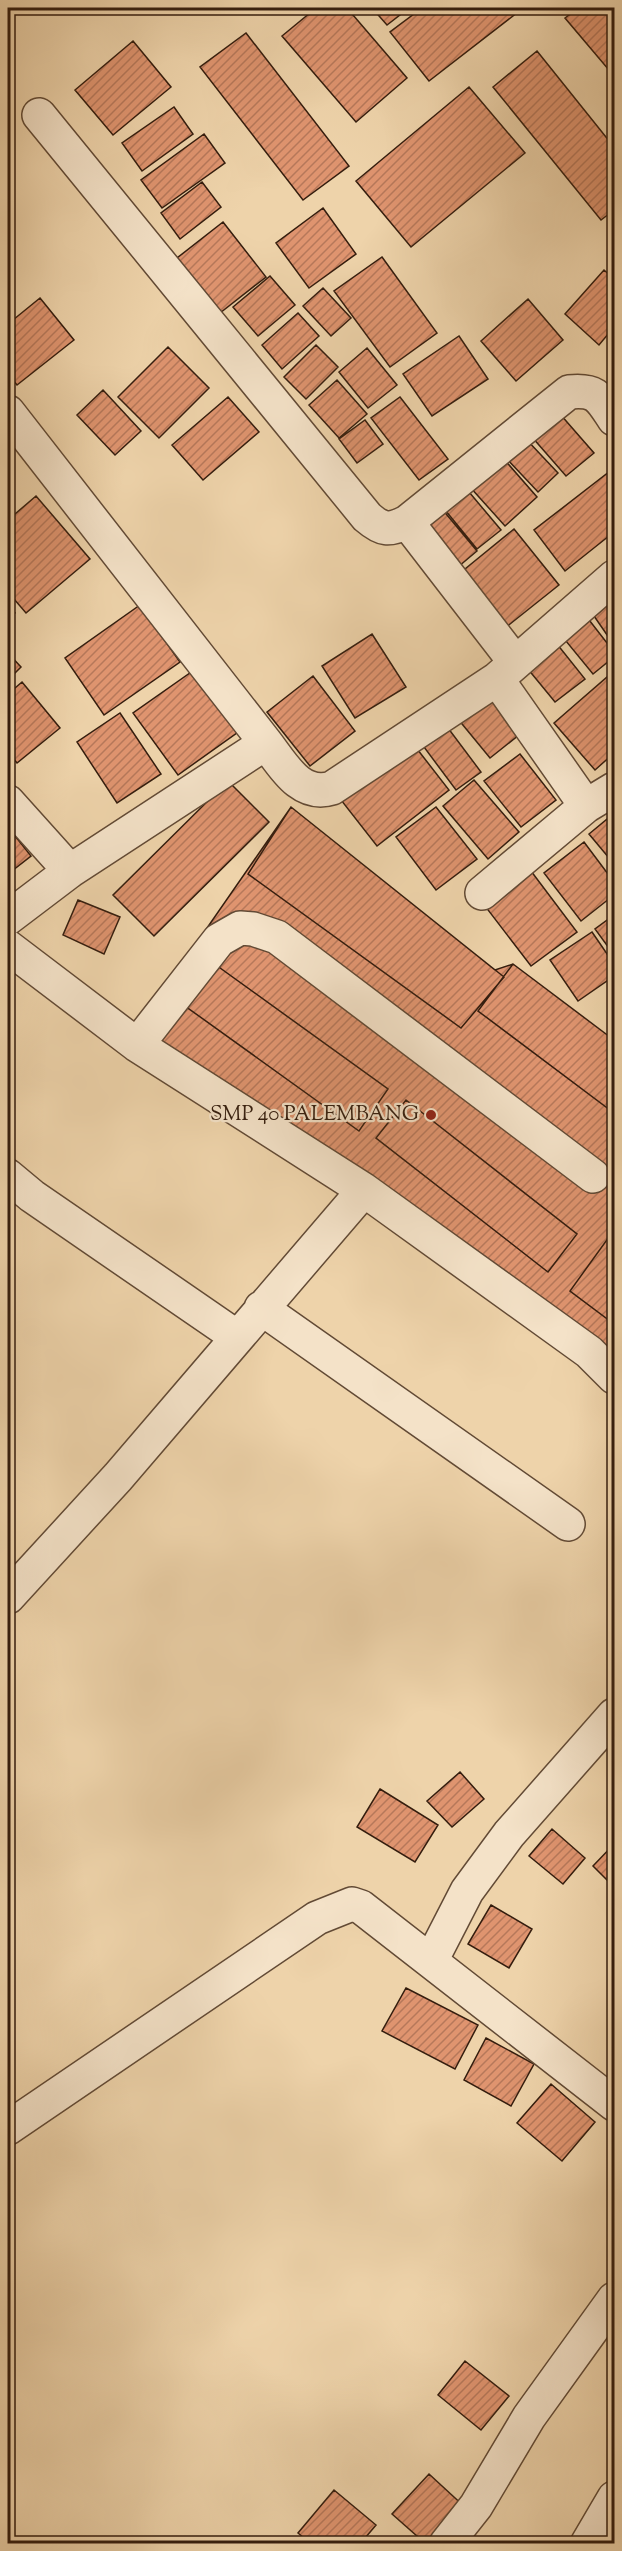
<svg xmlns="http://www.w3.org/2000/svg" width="622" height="2551" font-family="'Sorts Mill Goudy',serif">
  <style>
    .building { fill: url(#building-hatch); stroke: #341d0e; stroke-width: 1.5 }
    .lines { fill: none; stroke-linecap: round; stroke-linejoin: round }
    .street-casing { stroke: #624a35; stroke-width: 36 }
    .street { stroke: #f4e2c8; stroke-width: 33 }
    .poi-dot { fill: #8f2418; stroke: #f4e2c8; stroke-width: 2 }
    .labels { text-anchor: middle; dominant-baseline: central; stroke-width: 4.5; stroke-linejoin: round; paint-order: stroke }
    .poi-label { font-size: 21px; fill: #341d0e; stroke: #f4e2c8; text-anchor: end }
  </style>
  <defs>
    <pattern id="building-hatch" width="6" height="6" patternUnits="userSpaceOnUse" patternTransform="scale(1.5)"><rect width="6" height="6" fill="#df946f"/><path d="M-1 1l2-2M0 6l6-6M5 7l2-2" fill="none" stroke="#b6785a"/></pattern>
  </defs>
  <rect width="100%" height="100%" fill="#eed3aa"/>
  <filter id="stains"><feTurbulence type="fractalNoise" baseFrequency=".00333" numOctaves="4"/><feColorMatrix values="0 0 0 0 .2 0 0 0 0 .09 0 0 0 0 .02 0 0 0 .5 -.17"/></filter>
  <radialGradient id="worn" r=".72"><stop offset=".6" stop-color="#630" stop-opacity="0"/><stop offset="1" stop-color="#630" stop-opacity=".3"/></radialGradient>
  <path class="building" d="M316 8H347L407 78 356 122 282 36Z
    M372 8H409L387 25Z
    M422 8H521L522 9 429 81 390 32Z
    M578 8H614V76L565 18Z
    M246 33 349 166 303 200 200 67Z
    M133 41 171 87 113 135 75 90Z
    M537 51 614 147V210L601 220 493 87Z
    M469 87 525 153 411 247 356 181Z
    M174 107 193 134 142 171 122 143Z
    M204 134 225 163 162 208 141 180Z
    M202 182 221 207 180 239 161 213Z
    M323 208 356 254 309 288 276 243Z
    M223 222 266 277 220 313 177 258Z
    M382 257 437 333 390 367 334 291Z
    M604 270 614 279V327L599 345 565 314Z
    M270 276 295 305 258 336 233 307Z
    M323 288 351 318 331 336 303 306Z
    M40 298 74 340 17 385 8 374V324Z
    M528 299 563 340 516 381 481 341Z
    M298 313 319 336 282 369 262 345Z
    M459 336 488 379 432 416 403 374Z
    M316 345 338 367 306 399 284 377Z
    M168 347 209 388 159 438 118 397Z
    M367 348 397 385 368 408 339 372Z
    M337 380 367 414 339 438 309 405Z
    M103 390 141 431 115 455 77 415Z
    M228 397 259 432 203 480 172 445Z
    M400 397 448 459 419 480 371 418Z
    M560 414 594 453 566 476 532 437Z
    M365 420 383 444 357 463 339 439Z
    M525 438 558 473 538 492 505 457Z
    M503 458 537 497 505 526 470 487Z
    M614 468V532L565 571 534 530Z
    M464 486 501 530 477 549 441 505Z
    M36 496 90 559 26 613 8 592V520Z
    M437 503 477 551 452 572 412 524Z
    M514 529 559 585 505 628 460 573Z
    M614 583V645L585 603Z
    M8 604 15 613 8 619Z
    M140 605 180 662 104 715 65 658Z
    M586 616 614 652V657L593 674 561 635Z
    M372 634 406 687 355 718 322 666Z
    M553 639 585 679 555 702 523 663Z
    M8 653 21 667 8 680Z
    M197 668 241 730 178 775 133 713Z
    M614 671V753L595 770 554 723Z
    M313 676 355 731 310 766 267 712Z
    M22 682 60 728 17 763 8 752V694Z
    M497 688 529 727 490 758 458 719Z
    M120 713 161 774 117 803 77 742Z
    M445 724 481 772 456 790 421 743Z
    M414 745 449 790 377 846 341 800Z
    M520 754 556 800 521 827 484 781Z
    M474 780 519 832 488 859 443 806Z
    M228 781 269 822 154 936 113 895Z
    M291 807 504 977 461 1028 248 874Z
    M291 807 495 970 513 964 614 1040V1377L130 1039Z
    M436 807 477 859 436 890 396 837Z
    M612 815 614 819V864L589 834Z
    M8 827 31 856 8 874Z
    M584 842 614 882V895L581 921 544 873Z
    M531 871 577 932 531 966 485 906Z
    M78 900 120 917 104 954 63 935Z
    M614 915V955L595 929Z
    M592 932 614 964V976L578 1001 550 960Z
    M209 960 388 1089 359 1131 178 1001Z
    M513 964 614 1040V1113L478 1011Z
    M406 1100 577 1234 548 1272 376 1138Z
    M614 1230V1324L570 1291Z
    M460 1772 484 1799 452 1827 427 1801Z
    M380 1789 438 1825 415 1862 357 1827Z
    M552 1829 585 1858 563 1884 529 1856Z
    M614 1844V1887L593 1866Z
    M491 1905 532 1929 509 1968 468 1944Z
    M406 1988 478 2025 455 2069 382 2031Z
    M486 2038 534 2064 511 2106 464 2080Z
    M551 2084 595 2122 562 2161 517 2123Z
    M614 2343V2357L609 2354Z
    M465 2361 509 2396 481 2430 438 2395Z
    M429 2474 467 2509 434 2544H426L392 2514Z
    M334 2490 376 2525 360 2544H311L298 2533Z"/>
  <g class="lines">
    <g class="street-casing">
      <path id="street" d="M39 115 367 517C382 530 389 531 407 522L569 392C597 389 600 398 614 419
        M8 412 266 743C283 765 300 798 332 788L497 679 614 577
        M407 522 515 662
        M497 679 586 806
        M8 802 70 871
        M482 893 586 806 614 789
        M8 918 70 871 266 743
        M8 947 137 1045 364 1190 589 1352 614 1377
        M137 1045 219 940 240 928 253 929 277 937 593 1176
        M8 1176 32 1196 237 1337
        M261 1308 568 1524
        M8 1597 118 1477 364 1190
        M431 1961 467 1891 509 1834 614 1715
        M8 2128 317 1918 352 1904 361 1907 614 2104
        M446 2544 476 2506 529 2417 614 2299
        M587 2544 614 2498"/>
    </g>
    <use href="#street" class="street"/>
  </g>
  <circle class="poi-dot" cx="431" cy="1115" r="6"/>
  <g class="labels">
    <g class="poi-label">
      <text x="419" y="1115">SMP 40 PALEMBANG</text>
    </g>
  </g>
  <rect width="622" height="2551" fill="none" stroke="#eed3aa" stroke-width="30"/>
  <rect x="9" y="9" width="604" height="2533" fill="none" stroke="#341d0e" stroke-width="3"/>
  <rect x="15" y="15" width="592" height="2521" fill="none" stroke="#341d0e" stroke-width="1.5"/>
  <rect width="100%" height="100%" filter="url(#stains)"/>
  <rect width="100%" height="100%" fill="url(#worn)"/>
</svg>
